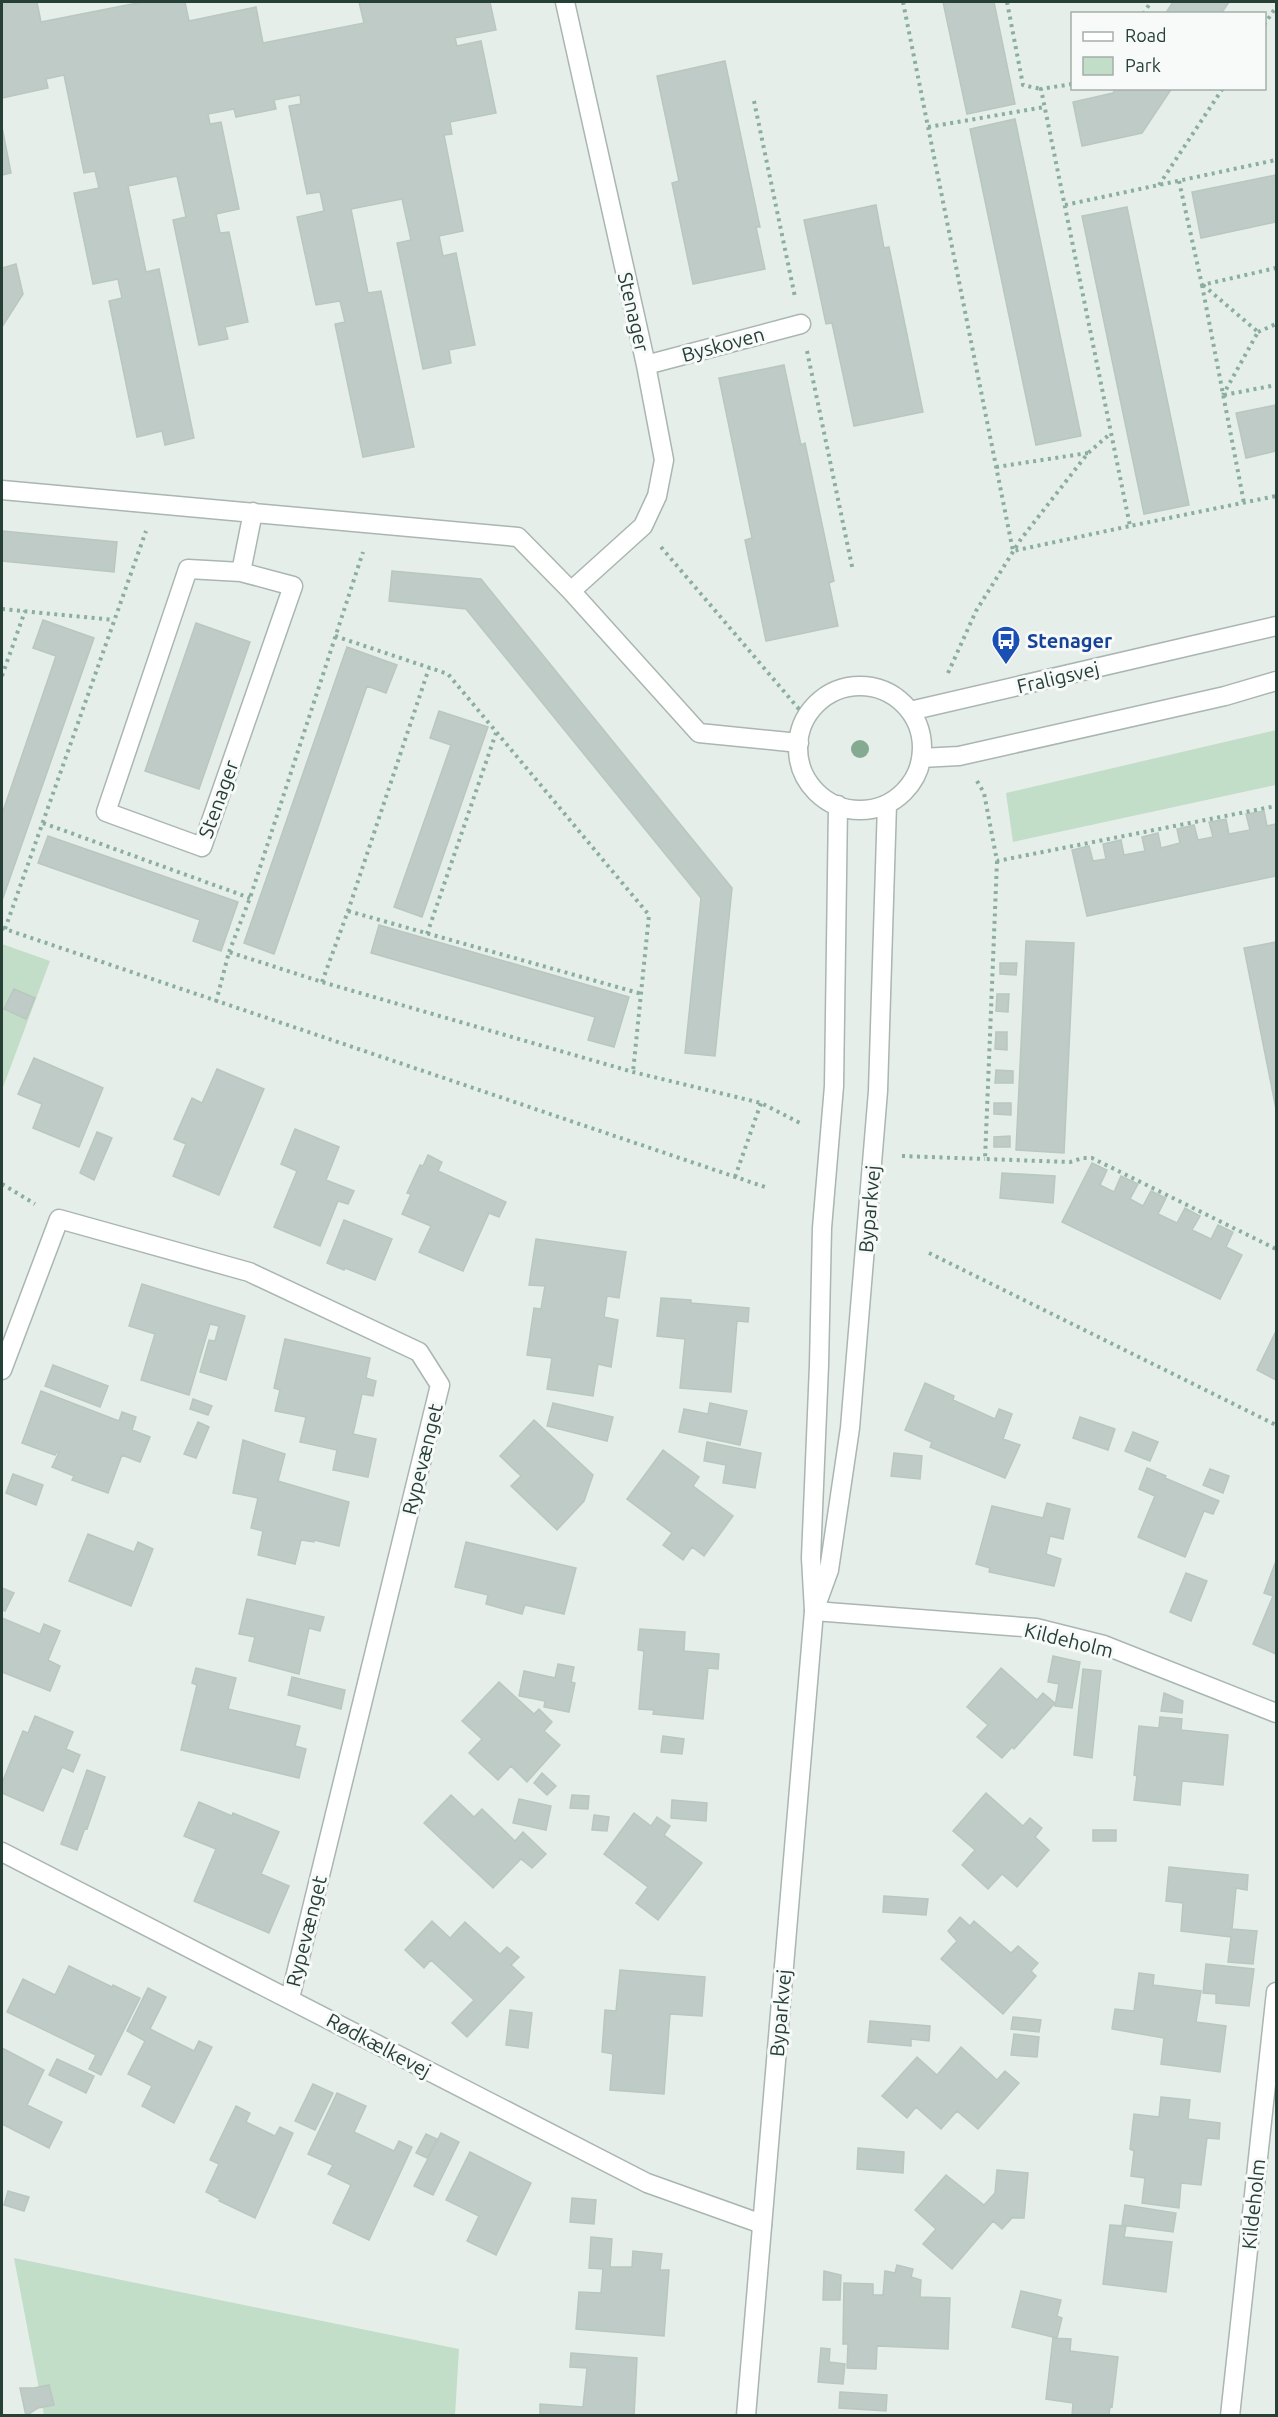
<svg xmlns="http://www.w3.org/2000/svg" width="1278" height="2417" font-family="Ubuntu,sans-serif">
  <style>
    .green { fill: #c2ddc8 }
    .building { fill: #bfcbc6; stroke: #b9c7c1; stroke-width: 1.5 }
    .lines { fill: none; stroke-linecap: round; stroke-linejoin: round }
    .minor-casing { stroke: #a9b6b1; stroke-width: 21 }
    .tertiary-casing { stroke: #a9b6b1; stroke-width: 21 }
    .path { stroke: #8aaea1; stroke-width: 4; stroke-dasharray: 3 4.5; stroke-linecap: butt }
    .minor { stroke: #fff; stroke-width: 18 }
    .tertiary { stroke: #fff; stroke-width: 18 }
    .tree { fill: #84aa92 }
    .labels { text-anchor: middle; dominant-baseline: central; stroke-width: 6; stroke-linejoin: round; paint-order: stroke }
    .street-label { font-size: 20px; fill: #263f37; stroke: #f7faf8 }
    .transit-label { font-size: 20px; font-weight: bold; fill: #164399; stroke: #f7faf8; text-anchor: start }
  </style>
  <rect width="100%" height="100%" fill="#e6eeea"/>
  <path class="green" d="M1276 730V785L1013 842 1006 793Z
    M2 944 50 961 2 1090Z
    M14 2258 459 2349 455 2415H44Z"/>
  <path class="building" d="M2 2H37L41 22 142 2H185L189 21 256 7 263 43 364 23 359 2H490L496 30 455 38 457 46 481 41 496 113 450 122 452 134 444 135 463 231 439 236 443 256 456 253 475 345 449 350 451 363 423 369 397 243 411 240 402 199 351 209 368 293 381 291 414 447 363 457 335 324 345 322 340 301 316 305 297 217 324 211 320 192 307 194 289 106 301 104 300 95 274 100 276 109 236 117 234 109 208 114 210 124 221 122 239 209 216 214 220 233 229 232 248 322 225 327 228 339 199 345 173 220 186 217 177 176 128 186 146 272 159 269 194 438 165 445 162 431 137 437 109 301 122 298 118 279 93 284 74 193 99 188 95 171 84 173 64 75 46 79 48 88 2 98Z
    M943 2H994L1015 104 967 114Z
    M1173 2H1229L1221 14H1165Z
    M725 61 760 227H756L765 269 693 284 672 183 679 181 657 76Z
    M1116 88H1172L1142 133 1082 146 1073 102 1113 93Z
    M1015 119 1081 436 1036 445 970 129Z
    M2 127 11 173 2 175Z
    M1276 175V222L1201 238 1192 192Z
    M876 205 884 248 889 247 923 412 854 426 832 323 826 324 804 220Z
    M1127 207 1189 505 1144 514 1082 216Z
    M16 264 23 294 2 327V268Z
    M784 365 801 445 805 443 834 581 829 583 838 626 766 641 745 540 752 538 719 378Z
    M1276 405V451L1246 458 1236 413Z
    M2 531 117 542 114 572 2 561Z
    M392 571 481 579 732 888 715 1056 685 1053 701 898 466 609 389 601Z
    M43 620 94 638 3 898 2 897V814L56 656 33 648Z
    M196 623 250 642 199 789 145 771Z
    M347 647 397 665 386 693 367 686 274 954 244 943Z
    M439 711 488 727 422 917 394 907 451 745 430 738Z
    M1264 811 1267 826 1276 824V876L1087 916 1072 850 1089 846 1093 861 1106 859 1103 844 1121 840 1124 855 1145 851 1142 837 1158 833 1161 848 1180 843 1177 829 1194 825 1198 840 1213 837 1209 822 1226 819 1229 834 1250 830 1246 814Z
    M48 836 238 902 221 951 193 941 200 920 38 863Z
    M379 925 629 997 614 1047 588 1040 595 1017 371 953Z
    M1026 941 1074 943 1064 1153 1016 1150Z
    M1276 942V1109L1244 948Z
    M1000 963H1017L1016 975 1000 974Z
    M14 989 35 998 26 1019 4 1009Z
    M997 994H1009L1008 1012 996 1011Z
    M996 1032H1007V1050L995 1049Z
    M34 1058 103 1088 79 1147 33 1128 42 1104 18 1094Z
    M217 1069 264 1089 219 1195 173 1176 186 1144 174 1139 192 1098 202 1103Z
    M996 1070 1013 1071V1083H995Z
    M994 1103H1011V1115L994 1114Z
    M295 1129 339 1147 326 1180 354 1191 348 1204 338 1201 320 1246 274 1227 297 1171 281 1164Z
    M97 1132 112 1138 94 1180 80 1173Z
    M1010 1136V1147H994V1137Z
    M428 1155 442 1162 438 1171 506 1202 499 1217 489 1213 463 1271 419 1252 431 1226 402 1214 411 1194 407 1193 420 1165 423 1166Z
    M1092 1163 1107 1170 1100 1185 1114 1192 1121 1176 1138 1184 1130 1199 1143 1206 1151 1191 1166 1198 1158 1214 1177 1223 1185 1208 1200 1216 1192 1230 1211 1239 1218 1225 1233 1232 1226 1247 1242 1255 1220 1299 1062 1222Z
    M1002 1173 1055 1176 1053 1203 1000 1198Z
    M344 1220 392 1239 375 1280 345 1268 344 1270 327 1263Z
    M536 1239 626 1252 619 1298 607 1296 604 1317 618 1320 611 1367 598 1364 593 1396 547 1389 552 1358 527 1355 534 1308 541 1309 545 1286 529 1285Z
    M142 1284 245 1316 226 1380 200 1372 209 1340 215 1341 219 1326 210 1324 189 1395 141 1380 155 1334 129 1326Z
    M661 1298 691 1300V1303L749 1308 748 1322 737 1321 731 1392 680 1388 685 1339 657 1336Z
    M1276 1331V1380L1257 1370Z
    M285 1339 370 1358 366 1378 376 1381 373 1396 362 1394 353 1434 376 1439 368 1477 333 1470 337 1450 300 1442 306 1417 275 1411 280 1390 274 1388Z
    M53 1365 108 1386 100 1407 45 1386Z
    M925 1383 954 1396 953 1400 995 1419 999 1409 1012 1414 1003 1439 1020 1445 1005 1478 930 1447 932 1442 905 1430Z
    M41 1391 119 1421 122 1412 136 1417 132 1430 150 1437 140 1462 122 1455 108 1493 72 1480 74 1476 52 1467 59 1452H57L55 1455 22 1443Z
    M193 1399 212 1406 208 1415 190 1409Z
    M553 1403 613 1417 607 1441 547 1426Z
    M710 1403 747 1411 740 1445 679 1432 684 1409 708 1414Z
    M1080 1417 1115 1429 1108 1450 1073 1438Z
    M534 1420 593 1475 584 1501 557 1530 511 1486 521 1476 500 1456Z
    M198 1422 209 1427 196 1458 184 1454Z
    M1133 1432 1158 1442 1150 1461 1125 1451Z
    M243 1440 285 1454 278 1481 349 1502 339 1546 314 1540V1542L301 1540 295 1564 258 1555 263 1531 251 1528 258 1498 233 1493Z
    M707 1442 761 1453 755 1488 723 1483 726 1465 704 1461Z
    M663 1450 699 1477 693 1486 733 1516 704 1556 692 1547 683 1560 663 1545 672 1533 627 1499Z
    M894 1453 922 1456 920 1479 891 1476Z
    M1147 1468 1166 1476 1165 1478 1219 1501 1213 1514 1204 1511 1185 1557 1138 1537 1155 1496 1139 1489Z
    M1210 1469 1229 1476 1223 1493 1203 1485Z
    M13 1474 43 1485 36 1505 6 1493Z
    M1047 1503 1070 1509 1063 1539 1050 1536 1046 1554 1061 1559 1054 1586 989 1572 990 1568 976 1564 992 1506 1043 1518Z
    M88 1534 134 1552 138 1542 153 1549 131 1606 69 1581Z
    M466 1542 576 1568 564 1614 525 1605 522 1614 486 1604 488 1595 455 1587Z
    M1276 1561V1654L1253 1644 1273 1596 1264 1593Z
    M1186 1573 1207 1581 1191 1621 1170 1612Z
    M2 1588 14 1593 5 1611 2 1610Z
    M247 1599 324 1617 320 1631 309 1628 299 1674 249 1661 255 1637 239 1634Z
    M2 1618 40 1634 44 1624 60 1631 48 1660 60 1666 50 1691 2 1672Z
    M640 1629 685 1632 684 1651 719 1654 718 1669 708 1668 703 1719 653 1714 654 1710 639 1709 644 1651 638 1650Z
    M1053 1656 1080 1662 1072 1708 1055 1706 1059 1684 1048 1682Z
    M558 1664 574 1667 571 1682 575 1683 569 1712 544 1707 545 1701 519 1696 524 1671 555 1678Z
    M196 1668 236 1678 228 1709 300 1726 295 1746 306 1749 299 1778 181 1750 197 1685 192 1683Z
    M1001 1668 1037 1700 1043 1693 1055 1703 1014 1749 1012 1747 1002 1758 977 1737 988 1725 967 1707Z
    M1083 1669 1101 1671 1092 1758 1074 1755Z
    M292 1677 345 1690 341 1709 288 1695Z
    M499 1682 534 1714 539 1709 552 1722 544 1731 560 1745 527 1782 511 1766 498 1780 469 1753 482 1739 462 1721Z
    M1164 1693 1183 1701 1182 1713 1161 1711Z
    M35 1716 73 1732 66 1749 80 1755 73 1772 62 1767 43 1811 2 1793V1783L23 1731 28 1733Z
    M1160 1717 1182 1719 1181 1730 1228 1735 1223 1785 1182 1781 1180 1805 1134 1800 1137 1776 1134 1775 1139 1726 1159 1728Z
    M663 1736 684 1739 682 1754 661 1752Z
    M87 1770 105 1777 87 1829 85 1828 77 1850 61 1844Z
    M542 1773 556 1786 547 1795 534 1783Z
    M986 1793 1023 1826 1030 1818 1042 1828 1035 1837 1049 1850 1017 1887 1002 1874 988 1889 962 1865 975 1850 953 1831Z
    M451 1795 474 1817 482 1809 515 1841 523 1832 546 1854 532 1868 521 1859 493 1888 424 1823Z
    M572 1795 589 1796 588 1809 570 1808Z
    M519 1799 551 1806 546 1830 513 1823Z
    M672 1800 707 1803 706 1821 671 1818Z
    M199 1802 232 1816 233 1813 279 1832 261 1874 289 1886 269 1933 194 1901 216 1849 184 1836Z
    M634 1813 651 1826 657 1817 670 1826 664 1835 702 1863 658 1920 636 1903 648 1887 604 1854Z
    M594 1815 609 1817 607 1831 592 1830Z
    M1093 1830H1116V1841H1093Z
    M1169 1867 1248 1875 1247 1890 1236 1888 1232 1929 1257 1931 1253 1964 1228 1962 1231 1937 1181 1931 1183 1903 1166 1901Z
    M884 1896 928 1899 926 1915 883 1912Z
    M960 1917 970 1926 974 1921 1011 1953 1018 1946 1038 1963 1031 1971 1036 1976 1003 2014 941 1959 957 1941 948 1931Z
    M432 1921 450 1938 465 1922 500 1954 507 1947 519 1957 511 1965 524 1977 467 2037 452 2023 474 2000 431 1960 424 1968 405 1950Z
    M1206 1964 1254 1969 1249 2006 1216 2003V1994L1203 1993Z
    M69 1966 112 1987 113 1985 140 1998 101 2075 89 2069 96 2055 7 2012 23 1979 55 1995Z
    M620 1970 705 1977 702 2016 670 2014 664 2094 610 2090 613 2054 602 2052 605 2010 616 2011Z
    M1139 1973 1154 1975 1153 1985 1201 1991 1196 2022 1226 2026 1220 2072 1161 2064 1164 2038 1112 2029 1115 2009 1134 2011Z
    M148 1988 166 1997 150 2029 194 2051 199 2041 212 2047 174 2123 142 2106 152 2086 128 2074 145 2041 127 2031Z
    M510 2010 532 2013 528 2048 506 2045Z
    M1013 2017 1041 2020 1039 2032 1011 2029Z
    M870 2021 930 2026 929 2041 911 2039V2046L868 2042Z
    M1014 2034 1039 2037 1037 2057 1011 2055Z
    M961 2047 997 2080 1005 2071 1019 2083 978 2129 957 2111 941 2129 916 2107 907 2118 882 2096 917 2057 937 2075Z
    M2 2048 44 2070 27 2105 62 2122 49 2148 2 2124Z
    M57 2059 94 2076 86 2093 49 2075Z
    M313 2084 333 2093 315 2130 295 2121Z
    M337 2093 366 2106 354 2132 394 2151 399 2141 412 2147 369 2240 333 2223 351 2185 328 2174 333 2165 308 2154Z
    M1161 2097 1190 2100 1188 2119 1220 2123 1219 2139 1207 2138 1201 2185 1181 2183 1179 2208 1142 2203 1145 2178 1131 2176 1134 2151 1130 2149 1134 2114 1159 2117Z
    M236 2106 250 2113 246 2122 275 2136 280 2127 293 2133 255 2218 219 2201 220 2199 206 2192 219 2164 210 2160Z
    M441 2133 459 2142 433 2195 414 2186Z
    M426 2134 437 2139 427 2158 416 2153Z
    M858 2148 904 2152 903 2173 857 2169Z
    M470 2152 531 2183 496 2255 467 2241 479 2216 446 2200Z
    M997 2170 1028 2173 1024 2218H1012L1002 2229 993 2221 952 2269 923 2244 936 2229 915 2210 946 2175 984 2205 995 2193Z
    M8 2191 29 2197 24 2211 4 2205Z
    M572 2198 596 2200 594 2224 570 2222Z
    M1125 2205 1176 2213 1173 2232 1122 2225Z
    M1110 2225 1126 2226 1124 2237 1172 2242 1166 2292 1103 2284Z
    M591 2237 612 2239 610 2267H632L633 2251 662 2254 660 2270H669L664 2336 576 2329 579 2292 601 2293 603 2269 589 2268Z
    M897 2265 913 2269 911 2277 921 2280 920 2297 950 2298 948 2349 877 2346 876 2369 847 2368 848 2344H843L844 2283 873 2284V2295H883L885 2271 895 2273Z
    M824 2271 841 2275 840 2300H823Z
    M1021 2291 1061 2300 1057 2316 1062 2318 1057 2338 1012 2327Z
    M1053 2338 1071 2339 1070 2351 1118 2357 1112 2407 1110 2406 1109 2416H1072L1073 2403 1046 2399Z
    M821 2348 830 2349 829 2362 845 2364 843 2384 818 2382Z
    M571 2353 637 2358 634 2416H540V2404L583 2407 587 2368 570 2367Z
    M49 2385 54 2405 38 2408 26 2416 20 2388H34Z
    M840 2392 887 2395 886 2411 839 2408Z"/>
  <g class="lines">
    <g class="minor-casing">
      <path id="minor" d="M565 2 646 365 664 460 657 496 643 526 571 591
        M646 365 801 324
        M2 490 518 537 571 591 699 733 799 743
        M241 572 293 586 202 847 106 812 188 569 241 572 253 512
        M2 1370 59 1219 249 1272 419 1352 440 1385 290 1998
        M814 1611 1036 1628 1104 1645 1276 1713
        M2 1852 647 2183 762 2224
        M1230 2416 1276 1992"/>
    </g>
    <g class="tertiary-casing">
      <path id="tertiary" d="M798 748a62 62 0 1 1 124 0a62 62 0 1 1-124 0Z
        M910 711 1276 626
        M921 758 959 756 1225 696 1276 681
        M817 1603 829 1570 850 1428 878 1091 887 804
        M746 2416 814 1611 811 1558 819 1365 822 1228 834 1086 838 805"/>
    </g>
    <path class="path" d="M903 2 1013 551 1130 526
      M1007 2 1023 85 1041 89
      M1143 14 1151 2
      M1264 25 1276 7
      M1072 84 1041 89 1130 526 1276 496
      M754 101 795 297
      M928 127 1045 107
      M1179 181 1202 285 1276 268
      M1159 185 1223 88
      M1065 205 1276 160
      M1202 285 1244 503
      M1203 285 1258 332 1223 395
      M1258 332 1276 324
      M807 351 853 571
      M1224 395 1276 385
      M996 467 1088 453
      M661 547 804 715
      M2 609 114 620
      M335 636 448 674 649 915 633 1072
      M948 673 976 611 1021 539 1088 453 1111 433
      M2 676 25 611
      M977 781 984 793 997 861 1276 806
      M43 823 250 898
      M997 861 985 1159 1070 1162 1083 1158H1092L1276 1249
      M348 911 642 994
      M2 928 765 1187
      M5 929 146 531
      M427 934 496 733
      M229 952 250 898 363 552
      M322 982 348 911 429 668
      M216 1002 229 952 322 982 633 1072 761 1103 802 1124
      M902 1156 985 1159
      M735 1177 761 1103
      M2 1184 35 1204
      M929 1253 1276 1425"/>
    <use href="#minor" class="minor"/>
    <use href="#tertiary" class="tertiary"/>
  </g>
  <circle class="tree" cx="860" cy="749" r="9"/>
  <defs>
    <g id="bus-pin" transform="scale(1.5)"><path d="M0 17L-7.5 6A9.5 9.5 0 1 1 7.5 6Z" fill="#1a4fb4" stroke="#f7faf8"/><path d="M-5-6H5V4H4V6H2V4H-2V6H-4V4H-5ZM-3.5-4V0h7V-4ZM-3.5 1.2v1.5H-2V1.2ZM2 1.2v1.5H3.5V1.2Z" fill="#fff"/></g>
  </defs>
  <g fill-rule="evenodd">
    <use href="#bus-pin" x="1006" y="640"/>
  </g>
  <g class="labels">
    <g class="street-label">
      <text transform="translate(634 312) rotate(77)">Stenager</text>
      <text transform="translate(723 344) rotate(-15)">Byskoven</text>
      <text transform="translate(1058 677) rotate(-13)">Fraligsvej</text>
      <text transform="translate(218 799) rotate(-70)">Stenager</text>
      <text transform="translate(869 1209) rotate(-85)">Byparkvej</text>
      <text transform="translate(422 1459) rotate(-76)">Rypevænget</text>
      <text transform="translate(1069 1640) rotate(14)">Kildeholm</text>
      <text transform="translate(306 1931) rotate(-76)">Rypevænget</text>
      <text transform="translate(780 2013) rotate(-85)">Byparkvej</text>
      <text transform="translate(379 2045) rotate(28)">Rødkælkevej</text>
      <text transform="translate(1253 2204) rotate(-84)">Kildeholm</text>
    </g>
    <g class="transit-label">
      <text x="1027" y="640">Stenager</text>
    </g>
  </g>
  <rect width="1278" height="2417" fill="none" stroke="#263f37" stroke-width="6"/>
  <rect x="1071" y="12" width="195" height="78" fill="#f7faf8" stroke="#a3afab" stroke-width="1.5"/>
  <rect x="1083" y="32" width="30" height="9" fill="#ffffff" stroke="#a3afab" stroke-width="1.5"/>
  <text x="1125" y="42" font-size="18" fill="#263f37">Road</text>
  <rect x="1083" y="57" width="30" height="18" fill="#c2ddc8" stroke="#a3afab" stroke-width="1.5"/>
  <text x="1125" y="72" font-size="18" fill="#263f37">Park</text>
</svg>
